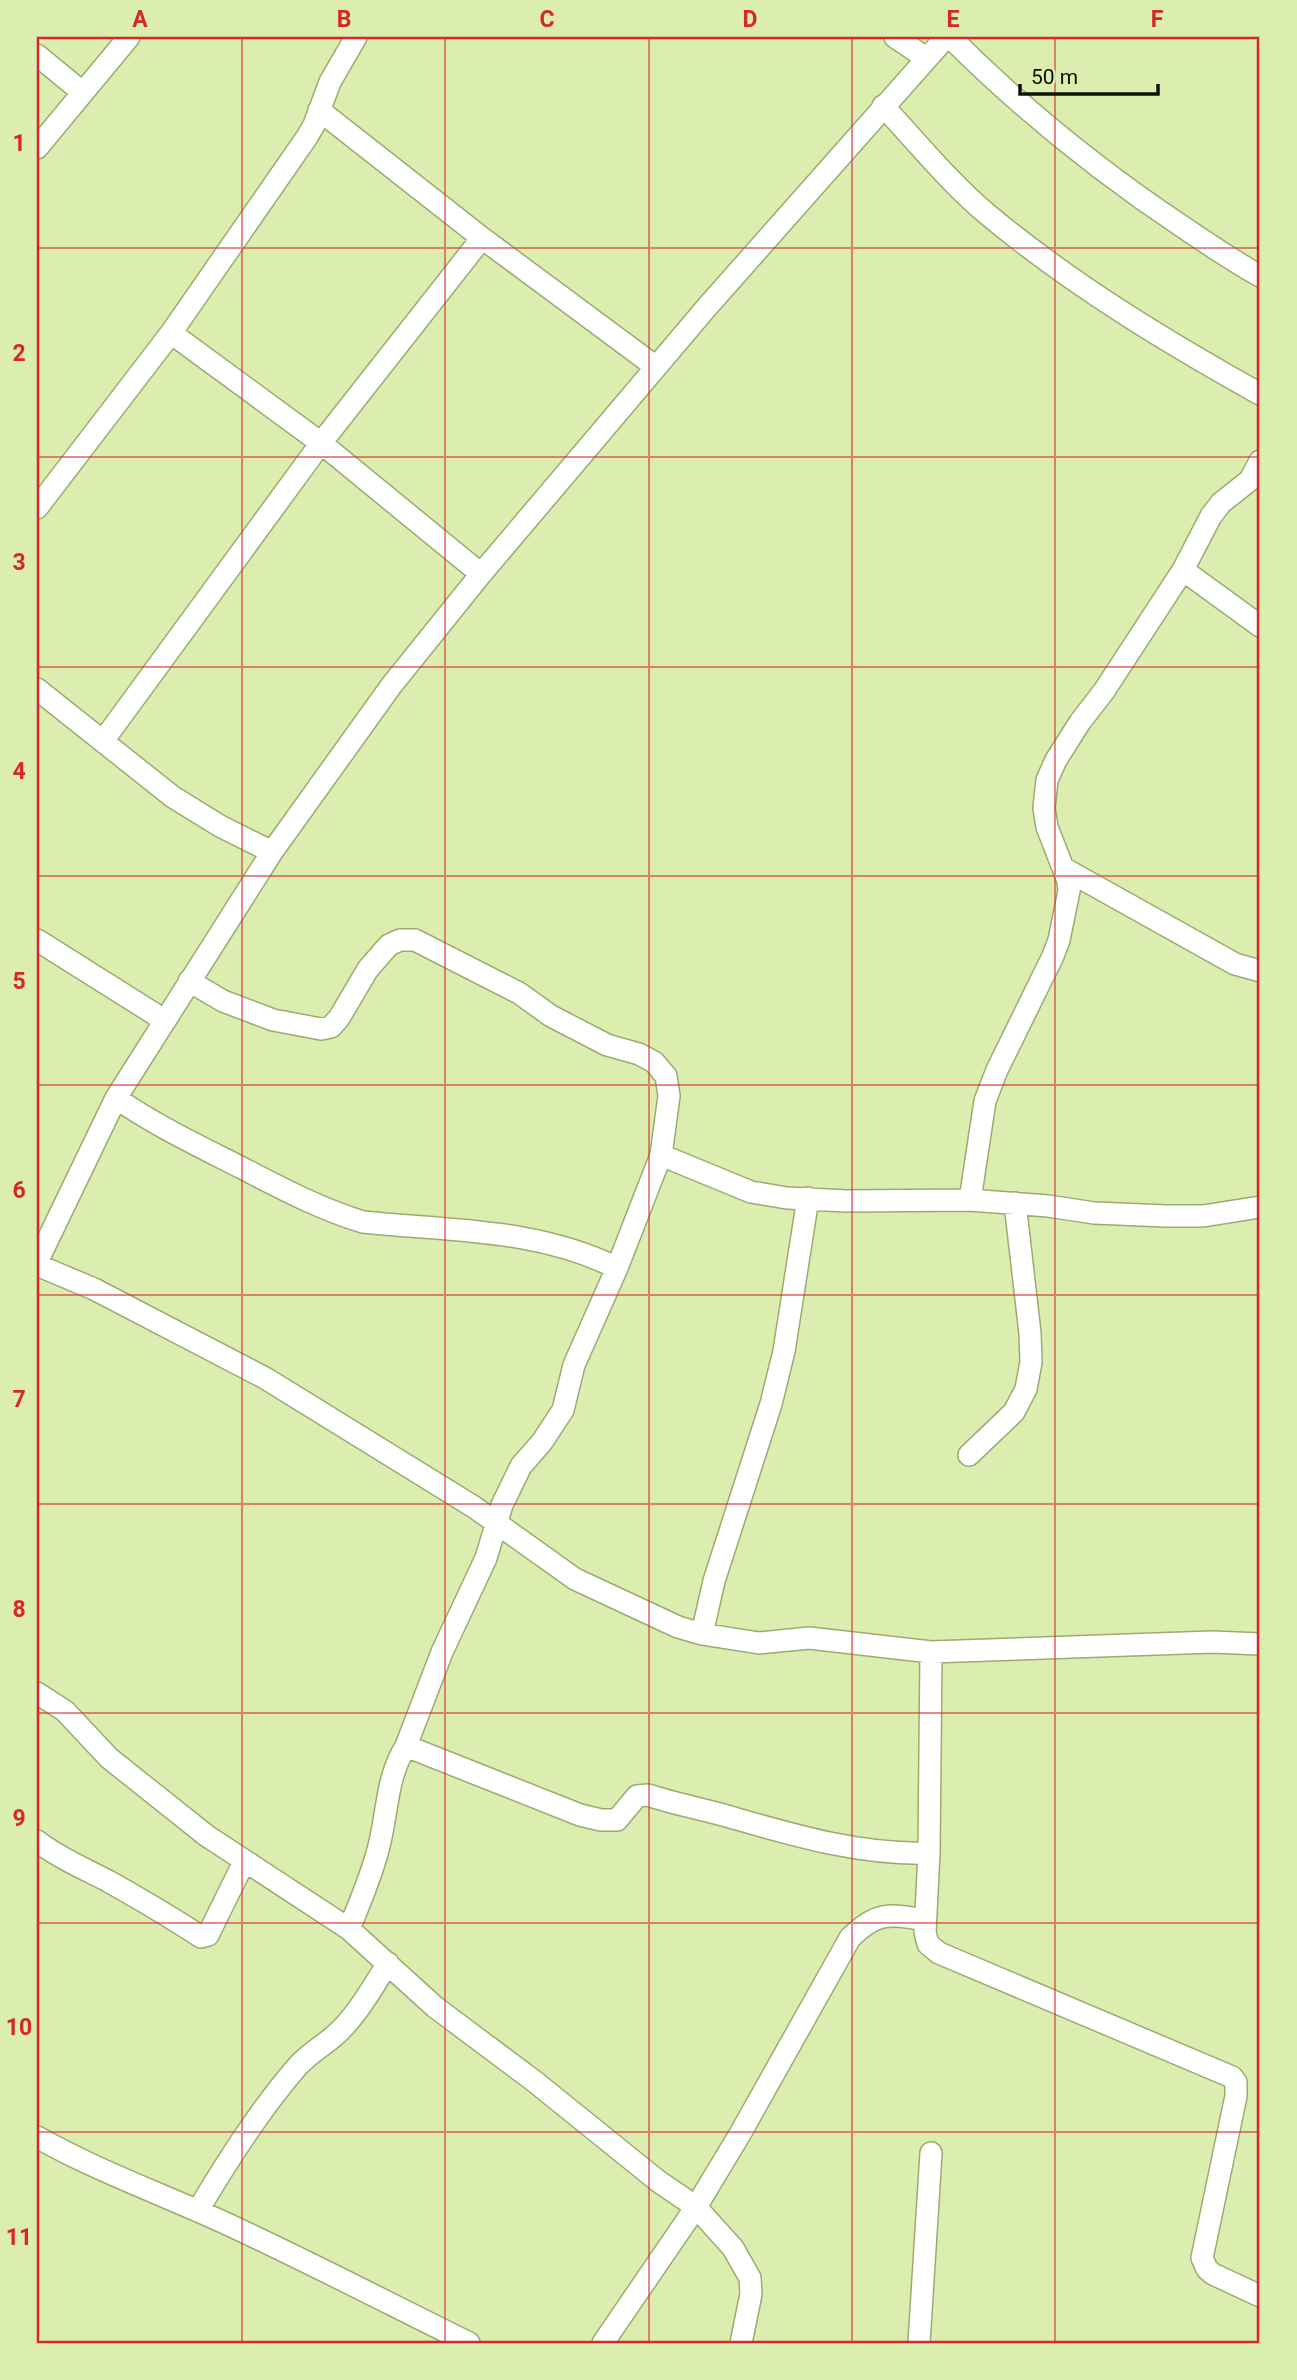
<svg xmlns="http://www.w3.org/2000/svg" width="1297" height="2380" font-family="Roboto,sans-serif">
  <style>
    .lines { fill: none; stroke-linecap: round; stroke-linejoin: round }
    .minor-casing { stroke: #9bab70; stroke-width: 24 }
    .minor { stroke: #fff; stroke-width: 21 }
    .grid { fill: none; stroke: #d62828; stroke-width: 2; stroke-opacity: 0.55 }
    .neatline { fill: none; stroke: #d62828; stroke-width: 2.5 }
    .grid-label { font-size: 23px; text-anchor: middle; font-weight: bold; fill: #d62828 }
  </style>
  <rect width="100%" height="100%" fill="#dcedb0"/>
  <g class="lines">
    <g class="minor-casing">
      <path id="minor" d="M895 37 926 58
        M950 37C1021 108 1099 171 1183 227 1208 244 1233 261 1260 276
        M37 55 82 92
        M883 106C917 142 949 182 987 214 1071 284 1165 341 1260 394
        M319 110 482 238 656 367
        M37 148 129 37
        M171 333 321 443 481 574
        M37 508 171 333 307 137 314 125 330 82 356 37
        M1183 570 1260 626
        M37 689 173 797 220 826 272 852
        M103 741 321 443 482 238
        M1063 868 1235 964 1260 971
        M37 940 164 1020
        M189 981 223 1001 273 1020 321 1029 331 1027 339 1018 368 969 389 945 400 940H415L519 993 551 1016 582 1032 607 1045 639 1054 654 1062 666 1076 669 1096 661 1155 617 1268 574 1365 563 1410 542 1442 521 1466 502 1505 486 1558 442 1652 406 1746C386 1778 388 1811 379 1846 372 1875 360 1902 349 1929
        M116 1098C156 1126 201 1147 244 1169 283 1189 320 1209 363 1222 449 1231 537 1228 617 1268
        M661 1155 751 1192 787 1198 847 1201 970 1200 1048 1206 1094 1213 1166 1216H1203L1260 1207
        M970 1200 985 1101 997 1070 1053 956 1059 940 1069 891 1068 881 1047 827 1044 808 1047 780 1056 760 1080 722 1104 691 1183 570 1211 516 1221 503 1250 480 1260 461
        M37 1262 116 1098 272 852 391 686 481 574 707 307 946 37
        M37 1265 94 1289 265 1378 474 1507 575 1579 678 1627 702 1634 759 1643 809 1638 931 1652 1212 1642 1260 1644
        M969 1455 1014 1412 1026 1389 1031 1362 1030 1333 1015 1203
        M702 1634 714 1581 771 1404 784 1351 808 1198
        M931 1652 929 1853 925 1932 928 1944 939 1953 1232 2077 1236 2082V2096L1202 2258 1207 2269 1213 2274 1260 2296
        M37 1693 65 1711 109 1758 207 1836 349 1929 435 2007 534 2081 658 2181 696 2207 733 2248 750 2278 751 2294 741 2343
        M406 1746 580 1815 601 1820H617L637 1796 648 1795C678 1805 708 1810 737 1819 800 1837 863 1855 929 1853
        M37 1841C59 1858 83 1868 108 1881 140 1899 171 1917 201 1937L208 1935 244 1862
        M37 2137C97 2171 162 2194 225 2223 307 2261 388 2303 469 2343
        M198 2210C227 2162 259 2111 296 2068 308 2054 320 2048 333 2037 355 2019 373 1987 388 1963
        M603 2343 696 2207 740 2134 850 1938C877 1911 890 1914 925 1920
        M919 2343 931 2153"/>
    </g>
    <use href="#minor" class="minor"/>
  </g>
  <path class="grid" d="M242 37V2343M445 37V2343M649 37V2343M852 37V2343M1055 37V2343M37 248H1260M37 457H1260M37 667H1260M37 876H1260M37 1085H1260M37 1295H1260M37 1504H1260M37 1713H1260M37 1923H1260M37 2132H1260"/>
  <rect width="1297" height="2380" fill="none" stroke="#dcedb0" stroke-width="77"/>
  <path d="M1020 84v10h138v-10" fill="none" stroke="#0e1200" stroke-width="3.5"/>
  <text x="1031" y="84" font-size="21" fill="#0e1200" stroke="#dcedb0" stroke-width="5" paint-order="stroke">50 m</text>
  <rect x="38" y="38" width="1220" height="2304" class="neatline"/>
  <g class="grid-label">
    <text x="140" y="27">A</text>
    <text x="344" y="27">B</text>
    <text x="547" y="27">C</text>
    <text x="750" y="27">D</text>
    <text x="953" y="27">E</text>
    <text x="1157" y="27">F</text>
    <text x="19" y="151">1</text>
    <text x="19" y="361">2</text>
    <text x="19" y="570">3</text>
    <text x="19" y="779">4</text>
    <text x="19" y="989">5</text>
    <text x="19" y="1198">6</text>
    <text x="19" y="1407">7</text>
    <text x="19" y="1617">8</text>
    <text x="19" y="1826">9</text>
    <text x="19" y="2035">10</text>
    <text x="19" y="2245">11</text>
  </g>
</svg>
